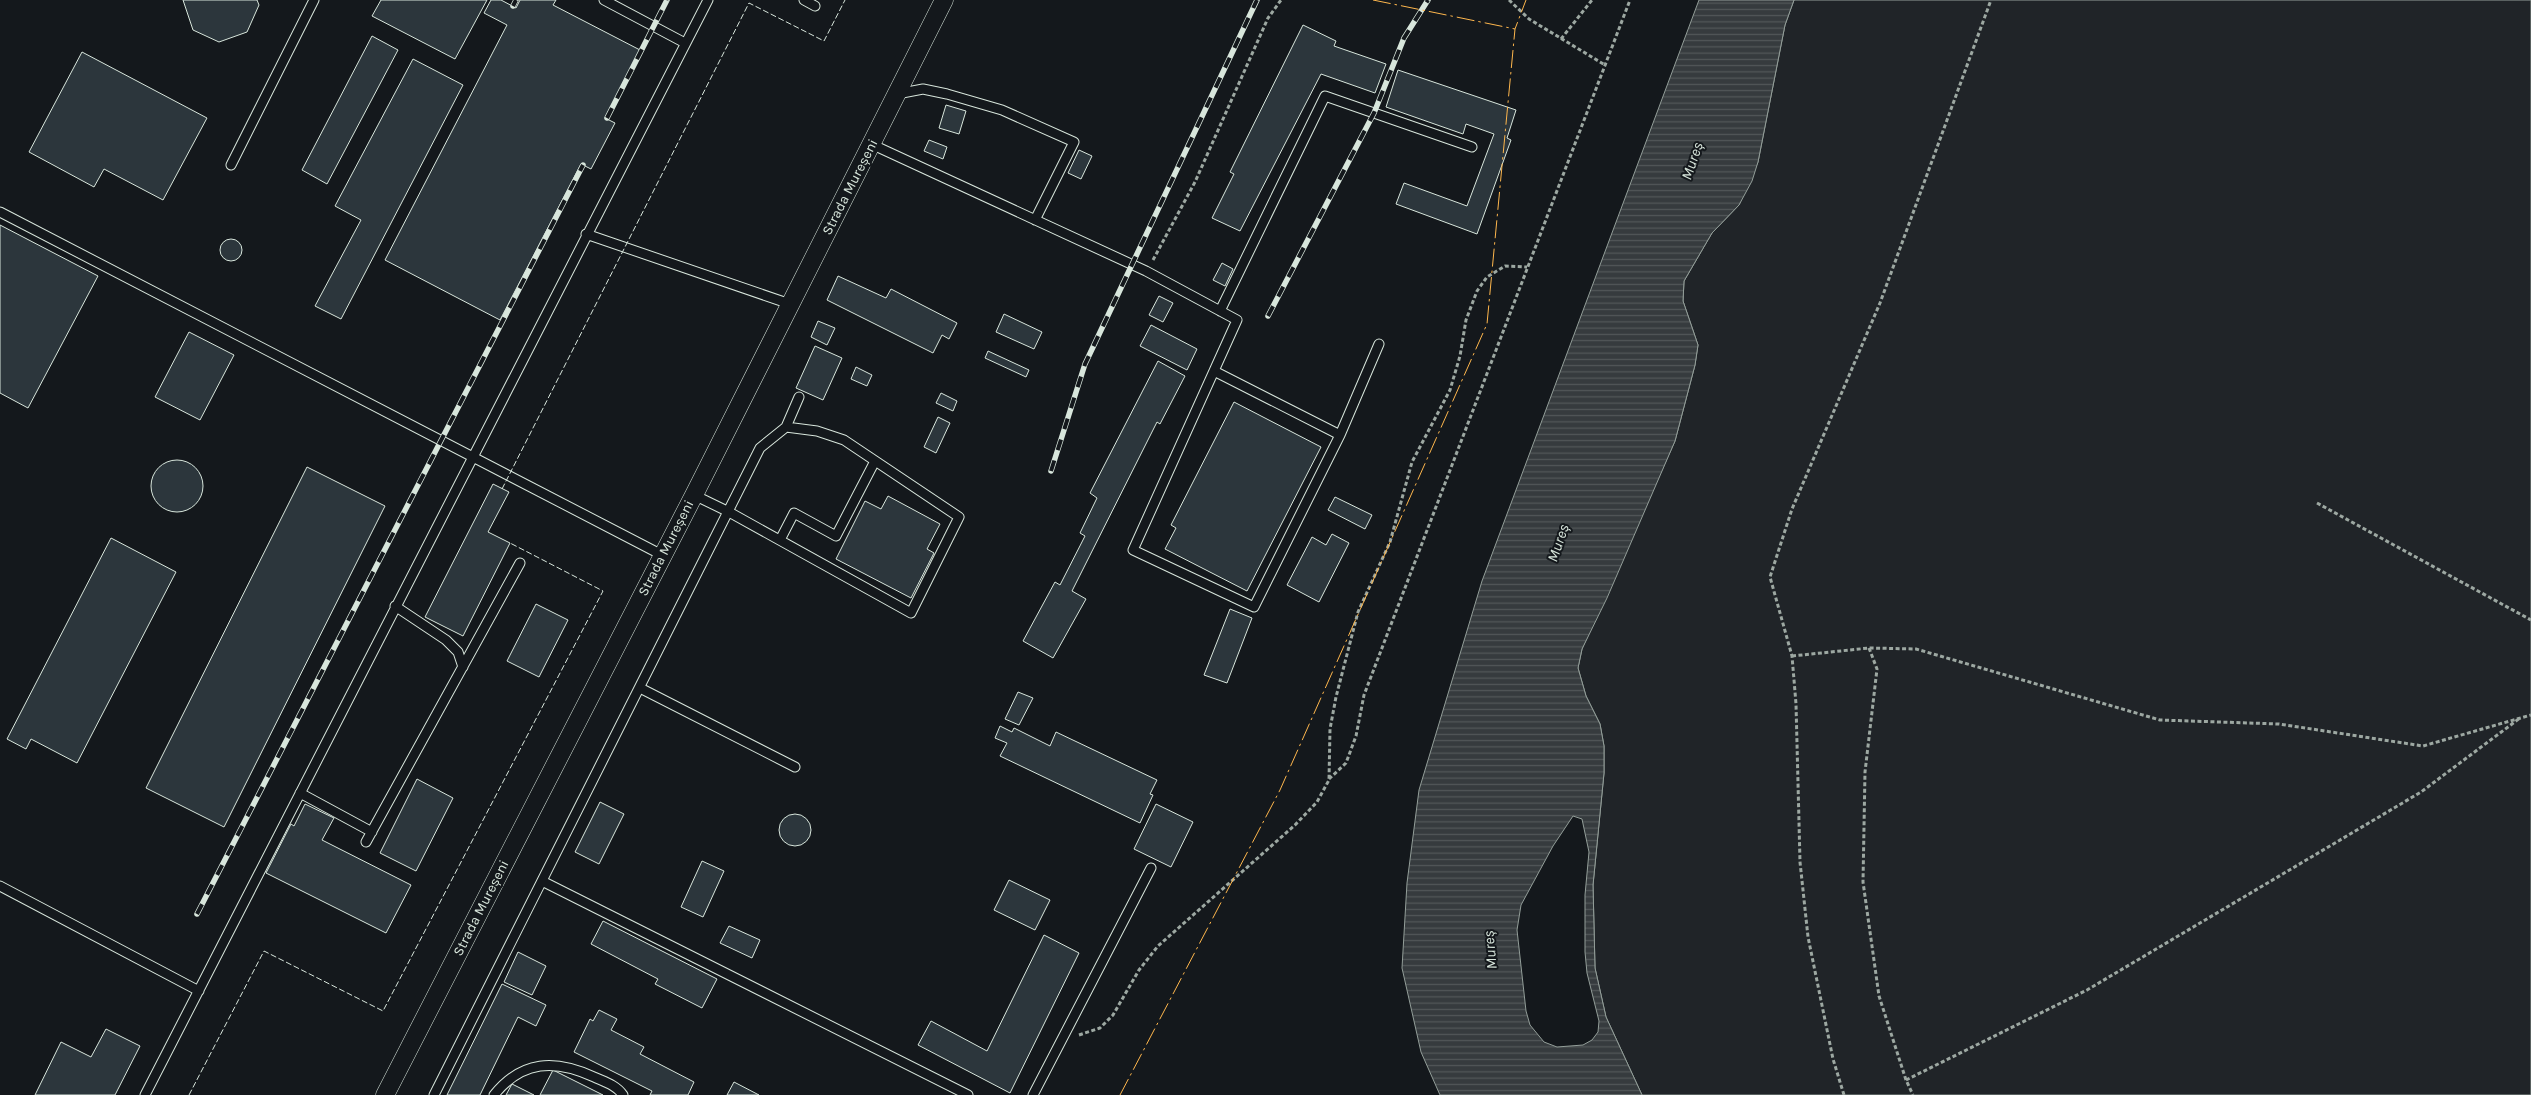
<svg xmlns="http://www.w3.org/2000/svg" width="2531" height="1095" font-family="Karla,sans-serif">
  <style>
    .green { fill: #202428; stroke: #939e99 }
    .water { fill: url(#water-rules); stroke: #939e99; fill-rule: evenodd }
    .building { fill: #2c363c; stroke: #d8e6dc }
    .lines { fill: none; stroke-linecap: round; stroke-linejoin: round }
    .service-casing { stroke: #d8e6dc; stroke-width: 11 }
    .minor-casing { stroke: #d8e6dc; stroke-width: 19 }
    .path { stroke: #9da8a2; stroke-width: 3; stroke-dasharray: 4 2.5; stroke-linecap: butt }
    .service { stroke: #14181c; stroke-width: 9 }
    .minor { stroke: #14181c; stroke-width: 18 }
    .rail-casing { stroke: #d8e6dc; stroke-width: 5.5 }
    .rail { stroke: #14181c; stroke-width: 4; stroke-dasharray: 11; stroke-linecap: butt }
    .fence { stroke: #d8e6dc; stroke-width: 1; stroke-dasharray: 6 2.5; stroke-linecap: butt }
    .power { stroke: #ffb74d; stroke-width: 1; stroke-dasharray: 18 4 2.5 4; stroke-linecap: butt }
    .labels { text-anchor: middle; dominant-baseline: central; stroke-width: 4; stroke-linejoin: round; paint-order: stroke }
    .street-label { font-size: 14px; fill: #d8e6dc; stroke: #14181c }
    .water-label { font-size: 15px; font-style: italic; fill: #d8e6dc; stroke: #14181c }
  </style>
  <defs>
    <pattern id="water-rules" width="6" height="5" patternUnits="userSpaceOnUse" patternTransform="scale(1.25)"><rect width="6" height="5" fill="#363b3e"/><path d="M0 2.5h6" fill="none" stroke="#525759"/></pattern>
  </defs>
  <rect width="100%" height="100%" fill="#14181c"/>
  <path class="green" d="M1794 0H2531V1095H1642L1606 1017 1595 968 1593 885 1604 773V746L1600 724 1586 696 1578 668 1582 649 1675 441 1695 365 1698 345 1683 301 1684 281 1712 233 1739 205 1758 162 1785 25Z"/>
  <path class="water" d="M1699 0H1794L1785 25 1758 162 1752 181 1739 205 1712 233 1684 281 1683 301 1698 345 1695 365 1675 441 1607 598 1582 649 1578 668 1586 696 1600 724 1604 746V773L1593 885 1595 968 1606 1017 1642 1095H1440L1421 1052 1402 968 1407 883 1419 790 1482 581ZM1573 816 1582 819 1589 852 1585 895V952L1587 973 1599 1021 1598 1032 1592 1040 1583 1045 1557 1047 1544 1042 1530 1025 1526 1011 1517 930 1521 905 1553 846Z"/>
  <path class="building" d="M183 0H257L259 5 247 32 219 42 193 30Z
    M381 0H487L455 59 372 16Z
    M491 0H501L516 8 520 0H556L553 5 640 50 605 118 615 123 591 169 581 164 500 320 385 260 507 25 484 13Z
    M1303 25 1336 41 1334 46 1386 64 1375 93 1321 74 1240 231 1212 218 1234 174 1230 172Z
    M372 36 398 50 327 184 302 170Z
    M82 52 207 118 163 200 104 169 94 187 29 152Z
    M413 59 463 85 341 319 315 306 361 220 335 206Z
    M1398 70 1516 110 1507 138 1511 140 1477 234 1396 204 1404 183 1467 206 1494 134 1466 124 1463 134 1386 107Z
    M946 105 966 111 959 134 939 128Z
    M929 140 947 147 943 159 924 151Z
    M1079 150 1092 156 1081 179 1068 173Z
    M0 225 98 276 28 408 0 393Z
    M220 250a11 11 0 1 1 22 0a11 11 0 1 1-22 0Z
    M1222 263 1233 269 1225 286 1213 280Z
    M838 276 886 298 891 289 957 323 949 339 942 335 933 353 827 300Z
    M1159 296 1173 303 1163 322 1149 315Z
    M1004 314 1042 332 1034 349 996 332Z
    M818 321 835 328 827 345 811 337Z
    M1151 325 1197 349 1187 370 1140 346Z
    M189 332 234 355 200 420 155 397Z
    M815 346 842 358 823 400 796 388Z
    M988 351 1029 370 1026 377 985 358Z
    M1158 361 1185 376 1160 424 1157 422 1072 591 1086 599 1053 658 1023 641 1055 582 1060 585 1085 536 1080 533 1097 498 1090 493Z
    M856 367 872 375 867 386 851 379Z
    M941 393 957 401 953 411 936 403Z
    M1234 402 1321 447 1247 591 1165 549 1176 528 1171 525Z
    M938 417 950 423 936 453 924 447Z
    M151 486a26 26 0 1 1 52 0a26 26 0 1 1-52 0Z
    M307 467 385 506 224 827 146 788Z
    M493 484 509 492 488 532 510 543 463 636 425 617Z
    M888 496 940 524 927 549 934 553 911 598 836 559 865 501 881 509Z
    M1335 497 1372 515 1365 529 1328 510Z
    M1332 534 1349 543 1319 602 1287 585 1312 537 1326 545Z
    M111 538 176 572 77 763 31 739 26 749 7 739Z
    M536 604 568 620 539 677 507 661Z
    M1230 609 1252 618 1227 683 1204 675Z
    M1018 692 1033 698 1019 725 1005 719Z
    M1000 726 1012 732 1014 728 1050 746 1056 732 1157 780 1150 794 1153 795 1140 823 1000 756 1007 743 995 738Z
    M417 779 453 798 416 871 380 853Z
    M600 802 624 814 599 864 575 852Z
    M305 804 334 818 322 840 411 885 386 933 266 873 291 824 294 826Z
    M1156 804 1193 822 1171 867 1134 849Z
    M779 830a16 16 0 1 1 32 0a16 16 0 1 1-32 0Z
    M702 861 724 871 703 917 681 907Z
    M1009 880 1050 900 1035 930 994 910Z
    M603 921 717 979 702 1008 655 984 658 979 591 944Z
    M729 926 760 940 752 958 720 943Z
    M1044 935 1079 953 1010 1093 918 1045 931 1021 987 1051Z
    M518 952 546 966 532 995 504 982Z
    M502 984 546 1005 536 1026 518 1017 480 1095H447Z
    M599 1010 617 1019 611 1030 644 1047 640 1054 694 1082 688 1095H650L652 1091 574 1052 590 1019 593 1021Z
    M106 1029 140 1046 115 1095H35L61 1042 91 1057Z
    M553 1070 603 1095H540Z
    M734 1082 759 1095H727Z
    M512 1084 534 1095H506Z"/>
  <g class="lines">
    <g class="service-casing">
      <path id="service" d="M604 0 685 43
        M804 0 815 6
        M897 94 923 89 947 94 1002 110 1074 142 1035 220
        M871 144 1146 271 1237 320 1133 550 1254 607 1340 435 1379 344
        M231 165 314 0
        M0 212 662 555
        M586 234 790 304
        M1220 311 1325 96 1472 147
        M1214 371 1340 435
        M694 495 729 512 911 613 959 517 844 440 817 431 786 427
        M780 540 794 513 836 536 875 461
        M395 606 446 640 458 652 463 667
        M640 688 795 767
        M300 793 372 832
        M366 842 520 563
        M542 881 968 1095
        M0 886 199 991
        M145 1095 708 0
        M434 1095 760 448 786 427 799 397
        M494 1095C522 1060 555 1059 594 1077 605 1082 616 1085 623 1095
        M1033 1095 1151 868"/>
    </g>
    <g class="minor-casing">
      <path id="minor" d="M385 1095 694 495 944 0"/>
    </g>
    <path class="path" d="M1509 0 1529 19 1605 65
      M1561 39 1592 0
      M1153 260 1195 182 1268 18 1281 0
      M2317 503 2531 620
      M1869 648 1877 669 1865 772 1863 882 1879 996 1906 1080 1913 1095
      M1792 656 1869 648 1916 649 2160 720 2279 724 2423 746 2531 715
      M1329 779 1346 763 1356 736 1364 695 1630 0
      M1079 1035 1100 1028 1113 1015 1139 970 1158 946 1295 825 1317 802 1329 780 1330 729 1336 697 1358 612 1390 542 1412 462 1450 390 1460 356 1466 320 1477 291 1487 277 1505 266 1527 267
      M1906 1080 2087 990 2421 792 2520 718
      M1844 1095 1833 1059 1808 937 1800 862 1796 704 1792 656 1770 577 1792 509 1880 303 1991 0"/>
    <use href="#service" class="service"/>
    <use href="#minor" class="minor"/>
    <g class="rail-casing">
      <path id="rail" d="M513 6 516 0
        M607 118 667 0
        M1268 316 1374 113 1404 38 1428 0
        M1051 471 1085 364 1257 0
        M197 914 583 165"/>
    </g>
    <use href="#rail" class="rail"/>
    <path class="fence" d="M502 489 749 3 824 41 845 0
      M189 1095 264 951 383 1011 603 591 510 543"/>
    <path class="power" d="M1373 0 1515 29
      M1120 1095 1280 790 1487 324 1515 29 1526 0"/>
  </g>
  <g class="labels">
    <g class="street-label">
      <text transform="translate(850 187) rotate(-63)">Strada Mureșeni</text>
      <text transform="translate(666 548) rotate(-63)">Strada Mureșeni</text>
      <text transform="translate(481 908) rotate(-63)">Strada Mureșeni</text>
    </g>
    <g class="water-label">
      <text transform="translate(1692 161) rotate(-71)">Mureș</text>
      <text transform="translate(1558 543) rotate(-71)">Mureș</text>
      <text transform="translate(1490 950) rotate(-95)">Mureș</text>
    </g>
  </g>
</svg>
